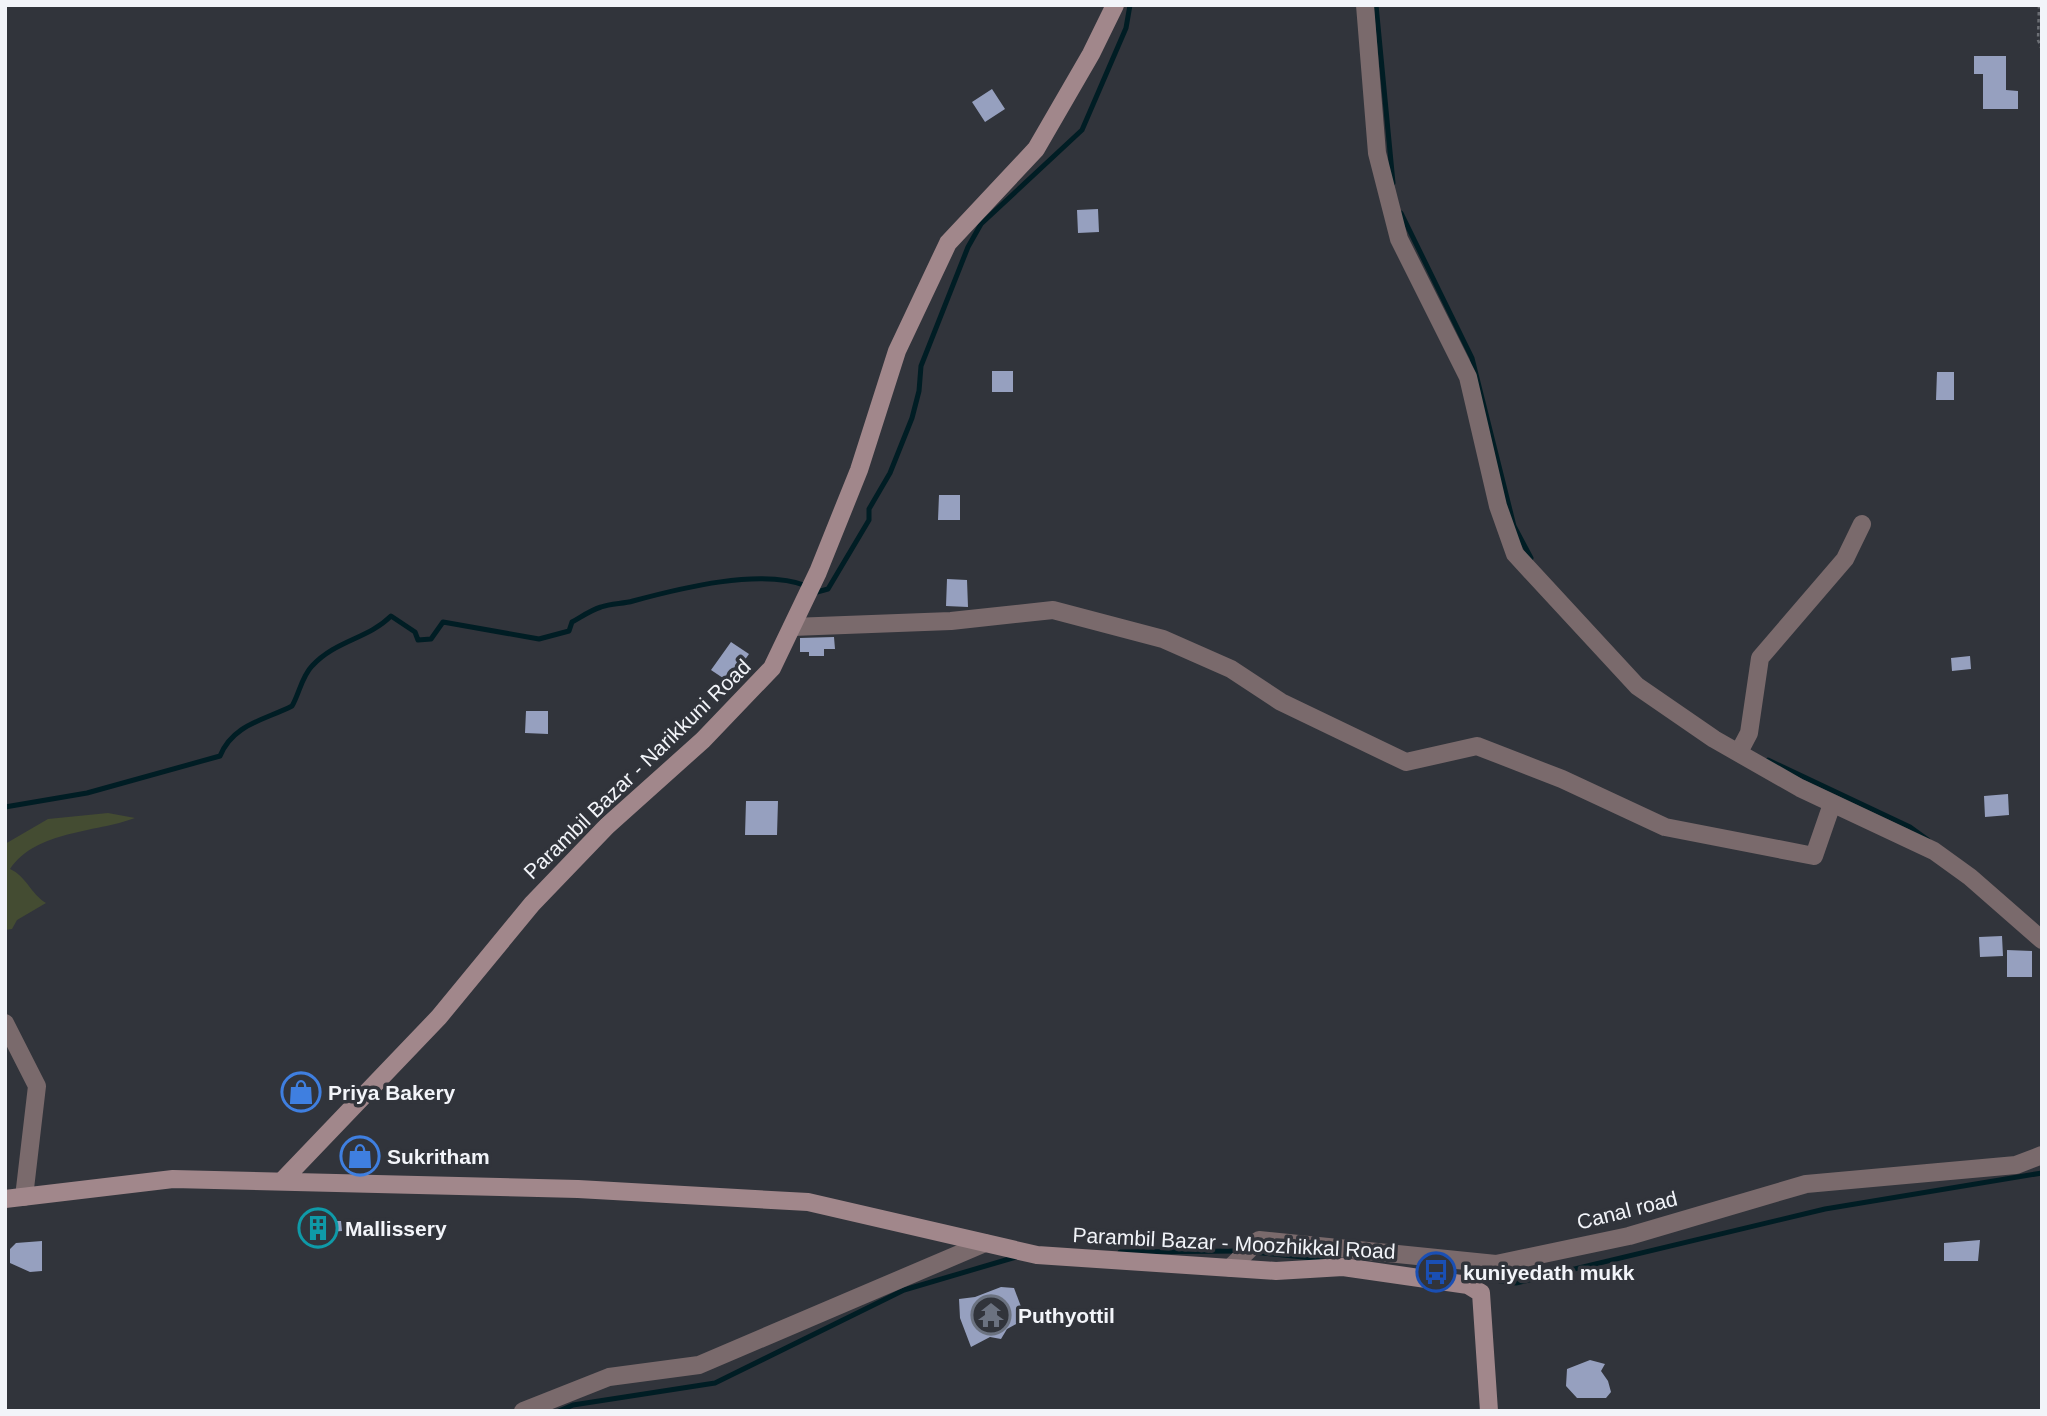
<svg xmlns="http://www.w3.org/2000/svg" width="2047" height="1416" font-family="Arial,sans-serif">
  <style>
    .green { fill: #444c32 }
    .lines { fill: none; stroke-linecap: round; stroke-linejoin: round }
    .stream { stroke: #001d24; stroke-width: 5 }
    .building { fill: #96a0bf }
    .path { stroke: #6b6e74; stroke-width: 2.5; stroke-dasharray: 3.5 3.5; stroke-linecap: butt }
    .minor { stroke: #7a6a6c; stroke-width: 18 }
    .secondary { stroke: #a1878b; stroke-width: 18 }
    .labels { text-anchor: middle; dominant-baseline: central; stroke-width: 7; stroke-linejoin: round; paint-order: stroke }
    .street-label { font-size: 21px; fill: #f2f4f9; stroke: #31343b }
    .poi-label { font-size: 21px; font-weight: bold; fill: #f2f4f9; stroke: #31343b; text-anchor: start }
  </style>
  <rect width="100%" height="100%" fill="#31343b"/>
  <path class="green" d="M108 813 135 818C95 833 37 830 10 869 26 876 31 894 46 903L17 920 12 929 5 930V844L48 819Z"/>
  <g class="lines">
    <path class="stream" d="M1376 5 1393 183
      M1401 213 1472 358 1514 526 1531 558
      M817 592 828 589 869 520V509L890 473 912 418 919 391 921 366 968 247 981 224 1082 130 1126 28 1130 5
      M1768 760 1910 827 1928 840
      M5 807 87 793 220 756C233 724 265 720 292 706 299 694 302 676 312 666 336 640 368 639 391 616L415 632 418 640 431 639 443 622 539 639 569 631 572 622C581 617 591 610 601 607 611 603 623 604 633 601 681 588 760 568 807 586
      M1120 1252 1240 1251
      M1253 1252 1334 1260
      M1465 1276 1516 1283 1825 1209 2042 1173
      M559 1411 573 1405 715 1383 904 1290 1016 1257"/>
  </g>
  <path class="building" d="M1974 56H2006V90L2018 91V109H1983V74H1974Z
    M992 89 1005 109 985 122 972 102Z
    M1098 209 1099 232 1078 233 1077 210Z
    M992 371H1013V392H992Z
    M1937 372H1954V400H1936Z
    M939 495H960V520H938Z
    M947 579 967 580 968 607 946 606Z
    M834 637 835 649H824V656H809V652H800V638Z
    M731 642 749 654 729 682 711 670Z
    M1970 656 1971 669 1952 671 1951 658Z
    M526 711H548V734L525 733Z
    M2008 794 2009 815 1985 817 1984 796Z
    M746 801H778L777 835H745Z
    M2002 936 2003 956 1980 957 1979 937Z
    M2007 950 2032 951V977H2007Z
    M302 1221H341L342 1231 302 1234Z
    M1980 1240 1978 1261H1944V1243Z
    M42 1241V1271L30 1272 10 1263V1249L16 1243Z
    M1001 1287 1014 1288 1023 1312 1018 1323 1007 1329 1001 1339 990 1337 971 1347 960 1318 959 1299 975 1297Z
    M1590 1360 1605 1364 1601 1371 1608 1381 1611 1392 1606 1398H1577L1566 1386 1567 1369Z"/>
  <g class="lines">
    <path class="path" d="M2039 5 2038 40 2042 50"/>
    <path class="minor" d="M1365 5 1377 153 1399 239 1468 377 1498 506 1515 554 1637 686 1714 739 1800 788 1934 851 1970 877 2042 940
      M792 627 951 621 1053 610 1163 639 1231 669 1281 702 1406 762 1477 746 1562 779 1665 827 1814 856 1832 804
      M1739 752 1749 733 1760 658 1845 559 1862 524
      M5 1023 37 1086 24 1197
      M1230 1268 1259 1240 1496 1264 1629 1236 1806 1184 2016 1165 2042 1155
      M523 1411 609 1377 699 1365 985 1243"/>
    <path class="secondary" d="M282 1181 439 1017 532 904 607 826 703 740 772 668 818 572 859 470 897 351 948 243 1036 149 1091 54 1115 5
      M5 1199 173 1179 578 1189 808 1202 1037 1255 1276 1271 1343 1267 1468 1285 1481 1293 1489 1411"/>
  </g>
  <defs>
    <g id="shop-ring" transform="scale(2.0125)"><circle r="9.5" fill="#31343b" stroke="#3f7fe0" stroke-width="1.5"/><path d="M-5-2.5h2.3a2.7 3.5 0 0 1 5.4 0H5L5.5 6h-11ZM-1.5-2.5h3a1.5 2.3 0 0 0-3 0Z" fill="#3f7fe0"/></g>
    <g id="building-ring" transform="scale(2.0125)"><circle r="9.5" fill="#31343b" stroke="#0f9aa8" stroke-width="1.5"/><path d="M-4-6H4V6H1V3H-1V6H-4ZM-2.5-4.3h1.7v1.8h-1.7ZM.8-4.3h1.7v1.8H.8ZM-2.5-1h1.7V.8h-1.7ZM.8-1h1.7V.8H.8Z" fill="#0f9aa8"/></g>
    <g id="bus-ring" transform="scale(2.0125)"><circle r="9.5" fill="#31343b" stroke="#1a4fb4" stroke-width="1.5"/><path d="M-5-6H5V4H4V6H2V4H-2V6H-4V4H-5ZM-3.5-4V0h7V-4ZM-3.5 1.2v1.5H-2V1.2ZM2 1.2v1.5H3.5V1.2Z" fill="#1a4fb4"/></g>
    <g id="temple-ring" transform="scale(2.0125)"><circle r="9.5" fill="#31343b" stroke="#6b7280" stroke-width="1.5"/><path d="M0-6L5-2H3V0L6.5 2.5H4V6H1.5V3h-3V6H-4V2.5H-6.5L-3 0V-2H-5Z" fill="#6b7280"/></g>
  </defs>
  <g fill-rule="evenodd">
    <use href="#shop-ring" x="301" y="1092"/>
    <use href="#shop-ring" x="360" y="1156"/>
    <use href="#building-ring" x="318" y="1228"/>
    <use href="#bus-ring" x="1436" y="1272"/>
    <use href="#temple-ring" x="991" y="1315"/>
  </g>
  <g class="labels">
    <g class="street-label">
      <text transform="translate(637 769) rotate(-44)">Parambil Bazar - Narikkuni Road</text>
      <text transform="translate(1627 1210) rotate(-14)">Canal road</text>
      <text transform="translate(1234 1243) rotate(3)">Parambil Bazar - Moozhikkal Road</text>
    </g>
    <g class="poi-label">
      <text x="328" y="1092">Priya Bakery</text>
      <text x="387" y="1156">Sukritham</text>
      <text x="345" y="1228">Mallissery</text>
      <text x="1463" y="1272">kuniyedath mukk</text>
      <text x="1018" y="1315">Puthyottil</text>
    </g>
  </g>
  <rect width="2047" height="1416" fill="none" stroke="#f2f4f9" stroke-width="14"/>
</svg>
